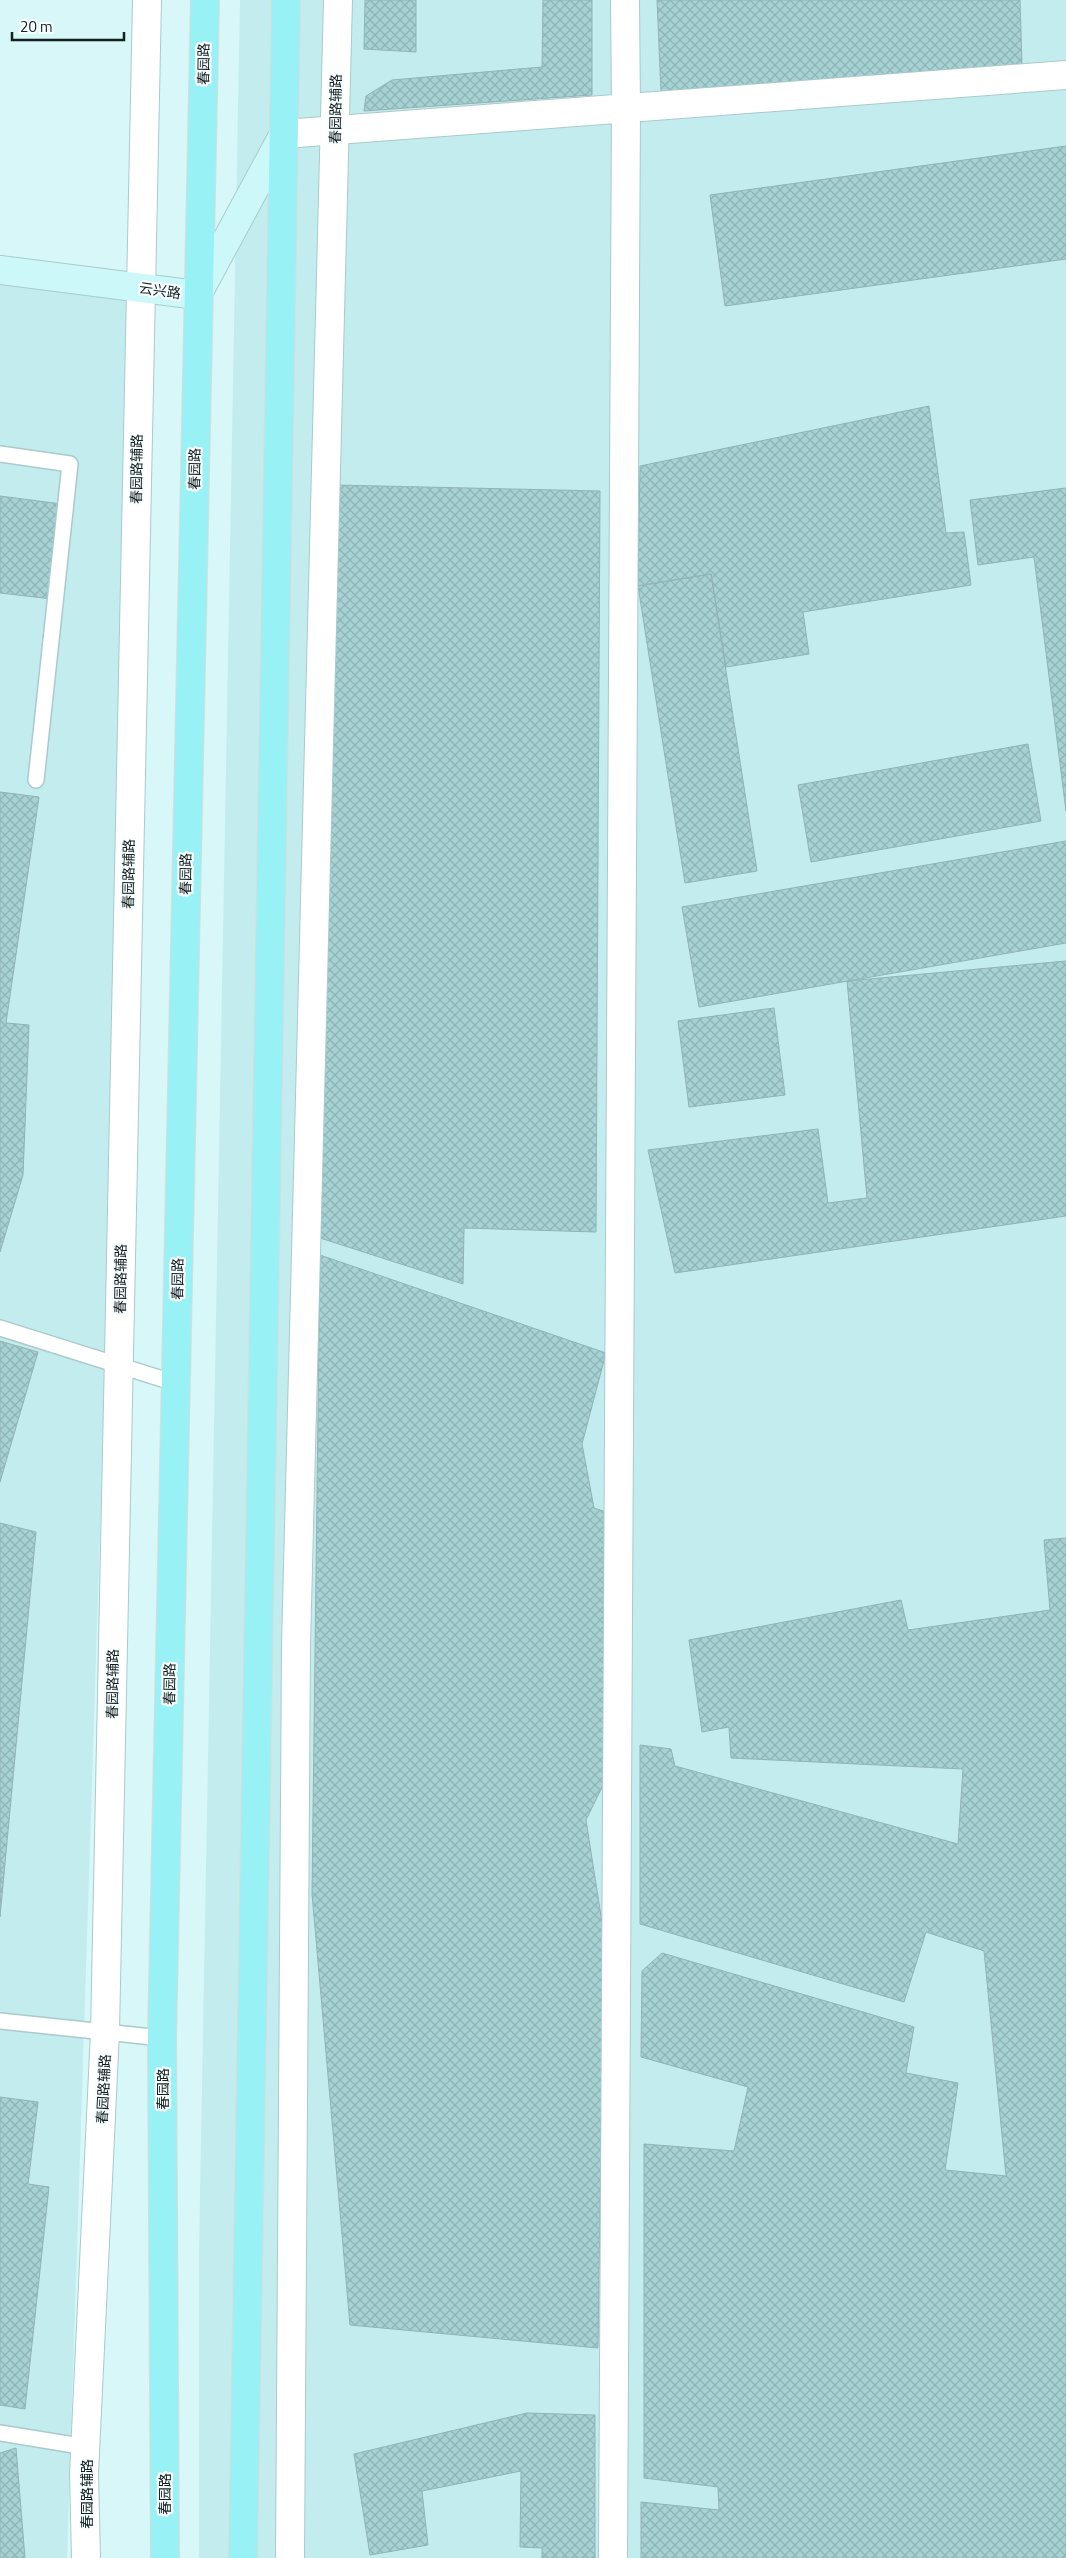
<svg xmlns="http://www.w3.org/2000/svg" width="1066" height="2558" font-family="'Titillium Web','Noto Sans SC',sans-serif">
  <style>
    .built { fill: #c2ecee }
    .building { fill: url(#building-cross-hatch); stroke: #93b2b3 }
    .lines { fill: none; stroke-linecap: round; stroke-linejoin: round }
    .service-casing { stroke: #abcacb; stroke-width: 18 }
    .minor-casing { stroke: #abcacb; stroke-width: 30 }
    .tertiary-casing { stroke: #abcacb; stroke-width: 30 }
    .secondary-casing { stroke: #abcacb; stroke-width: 30 }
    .primary-casing { stroke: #d9dbdb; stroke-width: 30 }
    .service { stroke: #fff; stroke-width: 15 }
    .minor { stroke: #fff; stroke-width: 28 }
    .tertiary { stroke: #fff; stroke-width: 28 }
    .secondary { stroke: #ccf8f9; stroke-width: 28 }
    .primary { stroke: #98f1f4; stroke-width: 28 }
    .labels { text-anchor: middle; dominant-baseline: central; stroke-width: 4.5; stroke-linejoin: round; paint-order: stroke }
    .street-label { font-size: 14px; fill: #131f1f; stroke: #f8feff }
  </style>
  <defs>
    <pattern id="building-cross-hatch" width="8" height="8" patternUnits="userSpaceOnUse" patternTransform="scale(1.25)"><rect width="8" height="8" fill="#a6d2d4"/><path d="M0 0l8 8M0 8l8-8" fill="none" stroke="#8eb4b6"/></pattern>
  </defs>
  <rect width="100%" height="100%" fill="#d7f7f8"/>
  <path class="built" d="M240 0H1066V2558H199V2254Z
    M0 270 140 288 67 2558H0Z"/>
  <path class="building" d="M365 0H416V52L364 49Z
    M543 0H592V95L364 111 366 96 392 80 542 67Z
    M657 0H1020L1022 65 661 92Z
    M1066 146V259L725 306 710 195Z
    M929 406 946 533 964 532 971 585 803 612 809 654 726 667 711 574 638 586 640 466Z
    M336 485 600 491 596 1232 464 1228 463 1284 317 1237Z
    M1066 488V811L1034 557 978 565 970 500Z
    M0 496 62 504 52 599 0 593Z
    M711 574 757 871 685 883 638 586Z
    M1028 744 1041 821 811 862 798 785Z
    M0 792 39 797 6 1023 29 1025 23 1175 0 1252Z
    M1066 841V943L699 1007 682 907Z
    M1066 961V1216L675 1273 648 1150 818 1129 828 1203 867 1198 847 981Z
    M774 1008 785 1095 689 1107 678 1021Z
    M320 1255 606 1353 582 1444 594 1508 606 1512 609 1773 586 1820 604 1935 598 2348 350 2325 312 1894Z
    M0 1341 38 1352 0 1482Z
    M0 1523 36 1532 0 1917Z
    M1066 1538V2558H641V2502L719 2510 718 2487 644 2478V2144L734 2151 748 2087 641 2057 642 1971 662 1953 914 2027 906 2073 958 2083 945 2170 1006 2176 984 1951 926 1932 904 2002 640 1924V1745L671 1749 675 1766 958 1844 963 1769 731 1758 729 1727 702 1732 689 1640 901 1600 908 1630 1050 1610 1044 1540Z
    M0 2097 38 2102 28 2184 49 2187 25 2409 0 2405Z
    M527 2413 595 2415V2558H542V2548L520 2547 521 2471 422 2491 428 2545 370 2555 354 2454Z
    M16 2448 25 2558H0V2453Z"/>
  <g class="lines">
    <g class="service-casing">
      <path id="service" d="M0 454 70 464 36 780
        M0 1328 175 1383
        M0 2021 162 2038
        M0 2433 86 2447"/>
    </g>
    <g class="minor-casing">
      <path id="minor" d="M284 134 1066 75
        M613 2558 626 108 625 0"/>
    </g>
    <g class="tertiary-casing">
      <path id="tertiary" d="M86 2558 84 2474 105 2032 147 0
        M290 2558 296 1645 338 0"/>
    </g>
    <g class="secondary-casing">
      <path id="secondary" d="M0 270 197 295 284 134"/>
    </g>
    <g class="primary-casing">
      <path id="primary" d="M165 2558 162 2038 205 0
        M243 2558 286 0"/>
    </g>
    <use href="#service" class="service"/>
    <use href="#minor" class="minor"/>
    <use href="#tertiary" class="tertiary"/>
    <use href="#secondary" class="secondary"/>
    <use href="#primary" class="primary"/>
  </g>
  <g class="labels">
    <g class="street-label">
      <text transform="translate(203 64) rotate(-89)">春园路</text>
      <text transform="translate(335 109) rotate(-89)">春园路辅路</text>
      <text transform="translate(160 290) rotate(8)">云兴路</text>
      <text transform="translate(136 469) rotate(-89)">春园路辅路</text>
      <text transform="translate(194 469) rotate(-89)">春园路</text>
      <text transform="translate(128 874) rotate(-89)">春园路辅路</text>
      <text transform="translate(185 874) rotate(-89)">春园路</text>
      <text transform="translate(120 1279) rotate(-89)">春园路辅路</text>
      <text transform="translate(177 1279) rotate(-89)">春园路</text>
      <text transform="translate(112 1684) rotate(-89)">春园路辅路</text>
      <text transform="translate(169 1684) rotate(-89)">春园路</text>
      <text transform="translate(103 2089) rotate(-87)">春园路辅路</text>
      <text transform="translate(162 2089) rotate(-90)">春园路</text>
      <text transform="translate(86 2494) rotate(-90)">春园路辅路</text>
      <text transform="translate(164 2494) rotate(-90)">春园路</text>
    </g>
  </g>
  <path d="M12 32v8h112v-8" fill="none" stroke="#131f1f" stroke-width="2.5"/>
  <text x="20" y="32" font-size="15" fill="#131f1f" stroke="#f8feff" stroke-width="4" paint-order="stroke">20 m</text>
</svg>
